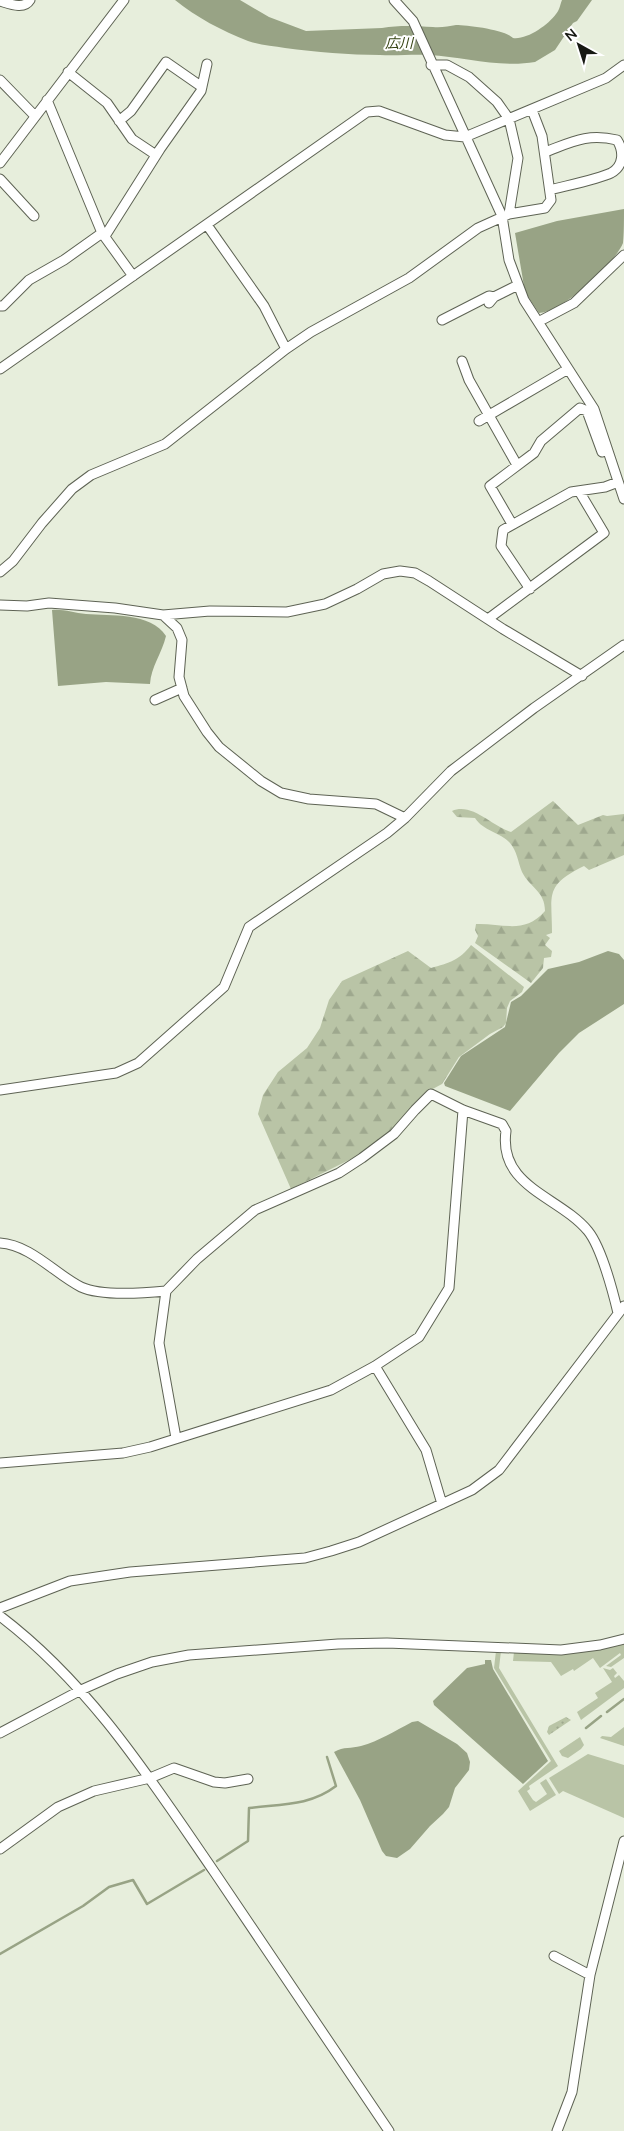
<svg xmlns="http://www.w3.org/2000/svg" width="624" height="2131" font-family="'Nunito Sans','Noto Sans JP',sans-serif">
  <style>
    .green { fill: #b9c4a6 }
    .forest { fill: url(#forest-firs) }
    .garden { fill: url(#garden-dots) }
    .water { fill: #98a385 }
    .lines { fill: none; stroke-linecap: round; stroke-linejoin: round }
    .stream { stroke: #98a385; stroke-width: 2.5 }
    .street-casing { stroke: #5e6354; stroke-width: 11 }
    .street { stroke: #fff; stroke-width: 9 }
    .labels { text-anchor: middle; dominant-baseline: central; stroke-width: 4; stroke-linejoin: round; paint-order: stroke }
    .water-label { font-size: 14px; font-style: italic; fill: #354312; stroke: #fff }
  </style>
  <defs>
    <pattern id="forest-firs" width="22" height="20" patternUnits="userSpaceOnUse" patternTransform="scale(1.25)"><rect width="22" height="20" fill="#b9c4a6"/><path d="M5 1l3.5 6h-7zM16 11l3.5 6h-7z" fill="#9ea88e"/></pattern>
    <pattern id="garden-dots" width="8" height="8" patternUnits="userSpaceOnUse" patternTransform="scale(1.25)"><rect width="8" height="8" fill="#b9c4a6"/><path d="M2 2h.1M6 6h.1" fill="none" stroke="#9ea88e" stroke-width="1.8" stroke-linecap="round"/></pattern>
  </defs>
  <rect width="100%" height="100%" fill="#e7eedc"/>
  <path class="green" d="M624 1643V1658L611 1667 606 1666 621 1655 620 1653 600 1668 593 1658 574 1671 573 1669 561 1676 551 1662 513 1661 514 1652Z
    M496 1651H501L499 1668 558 1766 529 1786 530 1789 527 1791 533 1800 536 1802 547 1794 540 1783 546 1779 556 1795 530 1811 518 1791 551 1761 494 1668Z
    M603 1668 610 1670 613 1668 617 1673 614 1676 615 1678 619 1675 624 1681V1688L581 1720 577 1712 598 1698 595 1693 612 1682Z
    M624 1727V1746L600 1738 602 1736 611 1737Z
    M580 1737 584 1745 581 1749 568 1758 562 1756 559 1751Z
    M588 1754 624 1765V1818L563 1791 559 1794 549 1778Z"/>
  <path class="forest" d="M553 801 578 825 603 815 607 816 624 814V855L589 870 584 866C544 886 552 894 552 933L546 935 550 938 545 945 552 951 551 957 544 958 543 968 531 983 475 943 478 936 475 930 476 924C503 923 524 935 545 911 545 891 530 888 522 872 518 862 517 851 510 843 500 832 483 831 475 818L457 817 452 811C472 802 493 827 511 832Z
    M471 945 524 987 522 992 510 1001 507 1008 506 1023 503 1027 490 1034 459 1057 442 1084 429 1091 393 1132 359 1155 291 1189 258 1114 263 1095 278 1072 307 1048 320 1028 329 1000 342 981 408 951 431 968C449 963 460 960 471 945Z"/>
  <path class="garden" d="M566 1717 571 1720 549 1735 547 1732 549 1726Z"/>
  <path class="water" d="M175 0H240L269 17 306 31 382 28C400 25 415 26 433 27 441 28 449 26 456 25 468 25 506 30 513 38 527 40 548 25 556 14 560 9 560 5 562 0H592L577 21 573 23 555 50 535 62C500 68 464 57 429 55 412 54 397 56 380 55 349 55 316 52 285 48 273 46 259 45 248 41 222 31 196 17 175 0Z
    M624 209C624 219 624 234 623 243 614 265 562 312 539 313L525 292 515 233 557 221Z
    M52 610C64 609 74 613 86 614 110 616 151 612 166 636 162 653 151 667 150 684L106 682 58 686Z
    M608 951 619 954 624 960V1004L579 1033 559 1053 510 1111 445 1086 444 1083 461 1056 505 1027 511 1002 521 996 548 969 579 962Z
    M485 1660H491L493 1669 548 1761 523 1784 434 1705 433 1701 467 1668 485 1664Z
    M418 1721 457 1744 467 1753 470 1762 469 1770 455 1788 449 1807 443 1814 430 1826 410 1849 397 1858 386 1856 382 1851 360 1800 334 1752C344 1746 351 1749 361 1746 379 1741 395 1731 412 1722Z"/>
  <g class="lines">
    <path class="stream" d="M607 1712 624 1699
      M586 1728 601 1716
      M217 1861 248 1841 249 1808C281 1804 310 1806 336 1786L327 1757
      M0 1954 83 1906 109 1887 133 1880 147 1904 204 1870"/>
    <g class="street-casing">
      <path id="street" d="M394 0 413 21 502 216 509 260 524 300 594 409 624 499
        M0 1C10 4 24 10 30 0
        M431 65H447L469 77 497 102 509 119 518 158 509 214
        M68 72 107 103 132 139 156 155
        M0 80 35 116
        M47 100 102 233 133 276
        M119 121 131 111 166 62 202 87
        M545 152C572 142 587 133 617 140 624 151 624 166 611 173 599 179 565 186 550 190
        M0 163 124 0
        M0 179 34 216
        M207 225 264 306 286 349
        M105 236 160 149 201 91 207 64
        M489 303 494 297 518 285
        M0 306H3L29 280 64 260 102 233
        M442 320 489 296 494 297
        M538 322 574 303 624 255
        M462 361 469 380 517 465
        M0 369 367 112 379 111 445 135 465 137 606 78 624 65
        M479 421 568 369
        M512 524 490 486 534 453 541 441 580 408 587 411 602 452
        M0 572 13 561 42 523 72 489 91 475 165 444 286 349 311 332 409 278 478 228 509 214 545 208 551 200 542 136 532 110
        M530 589 501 546 503 530 571 492 605 487 618 482
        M0 605 27 606 49 603 115 608 163 615 210 611 287 612 325 604 357 589 383 574 400 571 415 573 429 581 503 629 582 676
        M163 615 177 628 182 640 179 677 184 696 207 732 219 747 261 781 281 793 309 799 376 804 405 818
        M488 619 604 533 579 491
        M155 700 182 688
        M0 1090 116 1073 138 1063 224 987 249 927 387 833 405 818 451 771 534 708 624 645
        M0 1243C31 1245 55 1274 81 1287 100 1296 145 1293 166 1291
        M375 1366 426 1450 442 1504
        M176 1438 159 1343 166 1291 197 1259 255 1210 339 1173 362 1158 394 1134 415 1110 431 1094 463 1110 502 1124 506 1131C498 1187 559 1196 588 1231 601 1247 613 1292 618 1313
        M0 1463 123 1453 150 1447 331 1390 375 1366 419 1337 449 1288 463 1110
        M0 1608 70 1581 130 1572 305 1558 331 1551 359 1542 472 1490 499 1470 624 1306
        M0 1616C91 1685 151 1780 215 1873 273 1959 331 2045 389 2131
        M0 1733 81 1690 117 1674 152 1662 189 1655 338 1644 387 1643 561 1650 600 1645 624 1639
        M0 1849 58 1807 94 1791 150 1778 174 1768 214 1782 225 1783 248 1779
        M554 1956 590 1975
        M557 2131 572 2092 590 1975 624 1841"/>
    </g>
    <use href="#street" class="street"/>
  </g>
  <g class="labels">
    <g class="water-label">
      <text x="399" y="43">広川</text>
    </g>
  </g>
  <g transform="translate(579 45) rotate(321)" stroke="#ffffff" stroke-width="4" paint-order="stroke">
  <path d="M0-4L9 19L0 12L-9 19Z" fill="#161812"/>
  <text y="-8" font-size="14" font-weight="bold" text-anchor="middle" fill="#161812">N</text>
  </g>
</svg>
